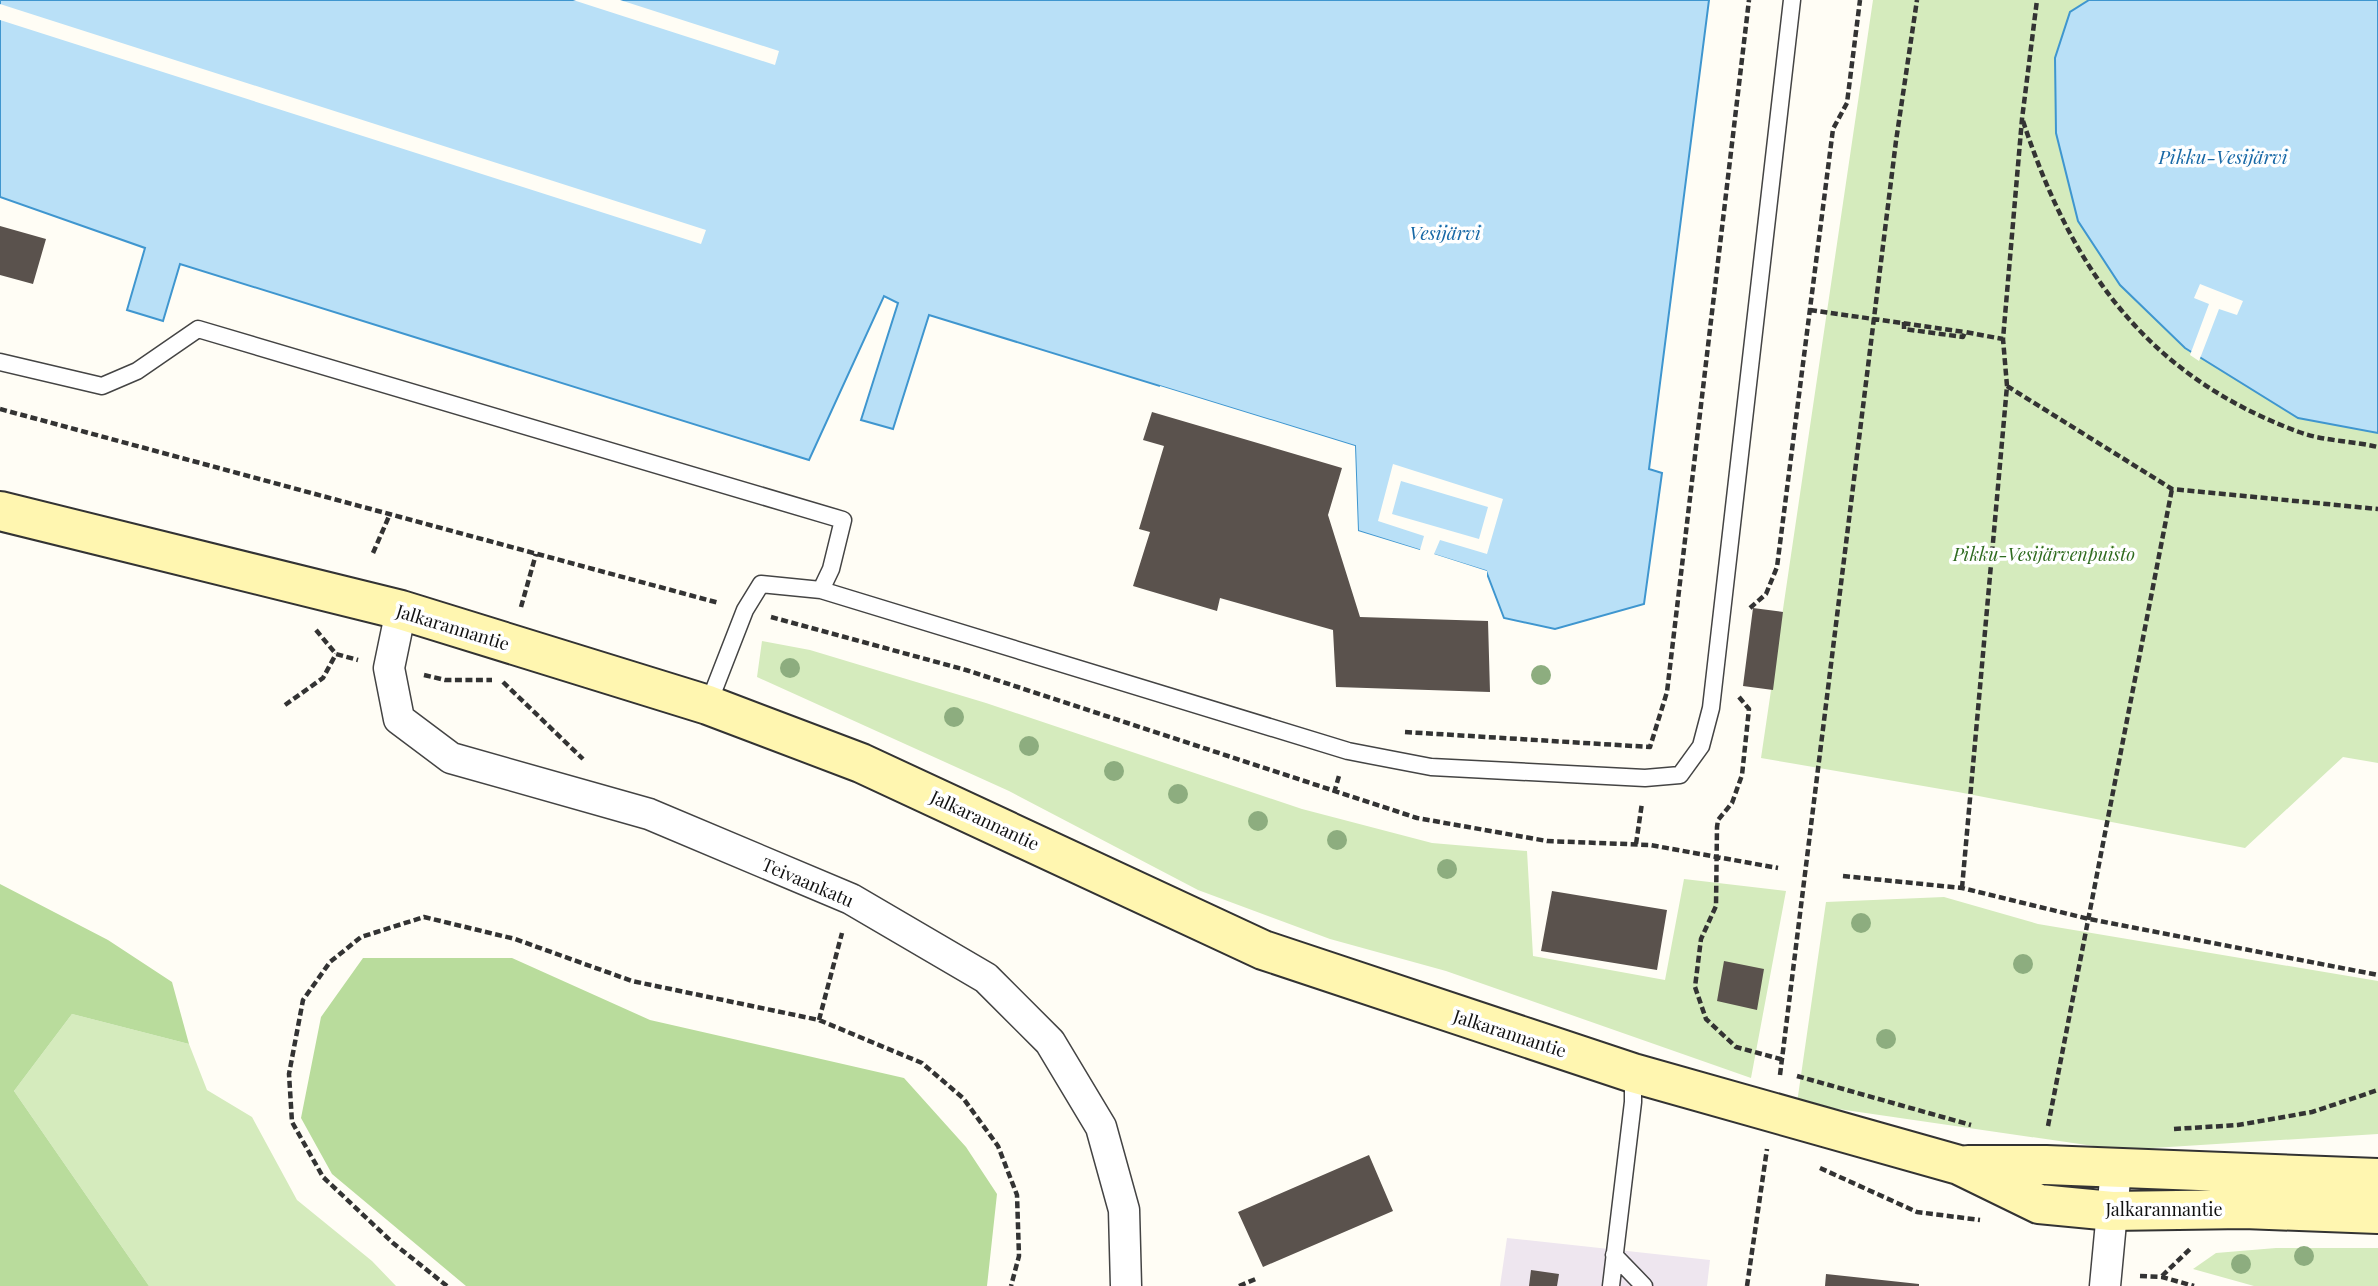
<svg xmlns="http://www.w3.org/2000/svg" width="2378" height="1286" font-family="'Playfair Display',serif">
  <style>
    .industrial { fill: #eee6ef }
    .green { fill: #d5ebbd }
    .forest { fill: #b9dc9c }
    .water { fill: #b9e0f7; stroke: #3f96cf; stroke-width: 2 }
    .pier { fill: #fffdf5; fill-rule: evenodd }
    .building { fill: #5a524d }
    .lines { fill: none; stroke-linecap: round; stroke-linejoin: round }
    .lane-casing { stroke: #444; stroke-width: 19 }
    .street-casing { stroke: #444; stroke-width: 33 }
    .secondary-casing { stroke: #333; stroke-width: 42 }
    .path { stroke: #333; stroke-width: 4.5; stroke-dasharray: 7 3.5; stroke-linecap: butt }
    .lane { stroke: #fff; stroke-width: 16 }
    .street { stroke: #fff; stroke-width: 30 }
    .secondary { stroke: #fff6b0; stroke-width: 38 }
    .tree { fill: #8dad7f }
    .labels { text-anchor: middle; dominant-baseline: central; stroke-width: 7; stroke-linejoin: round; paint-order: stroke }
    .park-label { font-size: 18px; font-style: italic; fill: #2f6b1f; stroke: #fff }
    .street-label { font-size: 18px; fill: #111; stroke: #fff }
    .water-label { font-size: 19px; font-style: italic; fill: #1768a6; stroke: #fff }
  </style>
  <rect width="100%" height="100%" fill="#fffdf5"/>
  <path class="industrial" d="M1507 1238 1710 1260 1707 1286H1500Z"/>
  <path class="green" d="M1873 0H2089L2070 13 2185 348 2298 418 2378 433V763L2343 757 2245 848 1958 792 1761 758Z
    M762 641 810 650 986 703 1302 809 1432 843 1527 851 1533 956 1665 980 1684 879 1786 891 1751 1078 1446 971 1330 939 1198 890 1009 791 757 677Z
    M1944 897 2038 924 2378 981V1134L2121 1150 1797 1103 1826 902Z
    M72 1014 189 1044 207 1090 252 1117 297 1200 372 1261 396 1286H149L14 1091Z
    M2276 1248H2378V1286H2254L2193 1269 2216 1253Z"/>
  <path class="forest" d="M0 884 108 940 172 982 189 1044 72 1014 14 1091 149 1286H0Z
    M363 958H512L650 1020 904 1078 966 1147 997 1194 987 1286H466L332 1174 301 1118 321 1017Z"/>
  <path class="water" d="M0 0H1709L1649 469 1662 473 1644 604 1555 629 1504 618 1486 571 1358 531 1355 446 929 315 893 429 861 420 898 303 884 296 809 460 180 264 163 321 127 310 145 248 0 197Z
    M2089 0H2378V433L2298 418 2185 348 2120 285 2078 221 2056 133 2055 58 2070 12Z"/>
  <path class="pier" d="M573 0H620L779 51 775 65Z
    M0 4 706 230 701 244 0 20Z
    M2200 284 2243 301 2237 315 2219 309 2199 361 2190 355 2209 304 2194 298Z
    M1160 386 1355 446 1358 531 1420 550 1424 536 1378 521 1393 464 1503 499 1487 554 1440 540 1434 554 1487 571V582L1484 574 1355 533 1352 449 1159 389ZM1401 481 1488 507 1479 539 1392 514Z"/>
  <path class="building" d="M0 226 46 239 33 284 0 275Z
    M1152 412 1342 468 1328 515 1360 617 1488 621 1490 692 1336 687 1333 630 1220 598 1217 611 1133 586 1150 532 1139 529 1164 446 1143 440Z
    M1753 608 1783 612 1773 690 1743 686Z
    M1552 891 1667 910 1657 970 1541 951Z
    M1724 961 1764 969 1757 1010 1717 1001Z
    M1369 1155 1393 1211 1263 1267 1238 1212Z
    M1531 1270 1559 1274 1557 1286H1529Z
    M1826 1274 1919 1284V1286H1825Z"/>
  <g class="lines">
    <g class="lane-casing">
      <path id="lane" d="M0 362 102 386 137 371 198 329 843 520 831 569 821 590
        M708 705 745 610 761 584 821 590 1348 751 1431 767 1645 778 1680 775 1701 746 1711 708 1792 0
        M1614 1255 1644 1286
        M1611 1286 1633 1102V1073"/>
    </g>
    <g class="street-casing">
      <path id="street" d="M401 610 389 668 399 719 451 758 649 814 851 899 986 978 1050 1042 1101 1127 1124 1210 1126 1286
        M2105 1286 2116 1169"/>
    </g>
    <g class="secondary-casing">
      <path id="secondary" d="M0 511 401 610 708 705 861 763 1263 950 1633 1073 1959 1165 2039 1204 2112 1211 2244 1209 2378 1214
        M1968 1165H2046L2378 1178"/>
    </g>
    <path class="path" d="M2023 121C2072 270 2147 376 2299 432 2323 441 2353 441 2378 447
      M1810 310 1965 332
      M1904 322V329L1963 337 1965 332 2003 339
      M2007 386 2172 489 2378 509
      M0 409 719 603
      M373 553 390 514
      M521 607 536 554
      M1750 608 1766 594 1777 567 1833 129 1847 103 1860 0
      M771 617 966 670 1417 818 1547 841 1650 845 1778 868
      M316 630 336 654 358 660
      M424 675 445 680H492
      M503 682 583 759
      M1739 697 1749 709 1742 775 1732 803 1718 820 1717 827 1716 906 1701 939 1695 987 1706 1019 1736 1047 1784 1060
      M285 705 323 678 336 654
      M1405 732 1650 747 1667 692 1749 0
      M1334 793 1339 776
      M1636 844 1642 803
      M1843 876 1962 888 2089 919 2378 975
      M1962 888 2007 386 2003 339 2022 119 2037 0
      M819 1020 842 933
      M1780 1075 1896 141 1917 0
      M1797 1076 1971 1125
      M2048 1126 2172 489
      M2174 1129 2238 1125 2312 1112 2378 1090
      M1820 1168 1917 1212 1980 1220
      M2140 1276 2162 1277 2194 1286
      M2162 1276 2191 1248
      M447 1286 393 1243 323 1177 292 1122 289 1074 303 1000 330 962 361 937 424 917 515 939 632 981 819 1020 922 1063 963 1098 998 1146 1017 1195 1019 1256 1011 1286
      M1239 1286 1258 1278
      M1747 1286 1767 1149"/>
    <use href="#lane" class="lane"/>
    <use href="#street" class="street"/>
    <use href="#secondary" class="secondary"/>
  </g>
  <g class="tree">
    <circle cx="790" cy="668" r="10"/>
    <circle cx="1541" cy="675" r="10"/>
    <circle cx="954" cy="717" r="10"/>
    <circle cx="1029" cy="746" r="10"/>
    <circle cx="1114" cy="771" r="10"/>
    <circle cx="1178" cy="794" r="10"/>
    <circle cx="1258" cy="821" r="10"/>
    <circle cx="1337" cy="840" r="10"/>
    <circle cx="1447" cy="869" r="10"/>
    <circle cx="1861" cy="923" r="10"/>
    <circle cx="2023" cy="964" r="10"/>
    <circle cx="1886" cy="1039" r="10"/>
    <circle cx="2304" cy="1256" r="10"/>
    <circle cx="2241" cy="1264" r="10"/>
  </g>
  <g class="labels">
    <g class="park-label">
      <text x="2044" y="554">Pikku-Vesijärvenpuisto</text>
    </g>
    <g class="street-label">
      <text transform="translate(453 627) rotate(17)">Jalkarannantie</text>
      <text transform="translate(985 820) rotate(25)">Jalkarannantie</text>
      <text transform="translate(808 882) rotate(23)">Teivaankatu</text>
      <text transform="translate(1510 1033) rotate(18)">Jalkarannantie</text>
      <text x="2164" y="1209">Jalkarannantie</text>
    </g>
    <g class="water-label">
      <text x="2223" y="156">Pikku-Vesijärvi</text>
      <text x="1445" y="232">Vesijärvi</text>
    </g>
  </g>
</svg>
